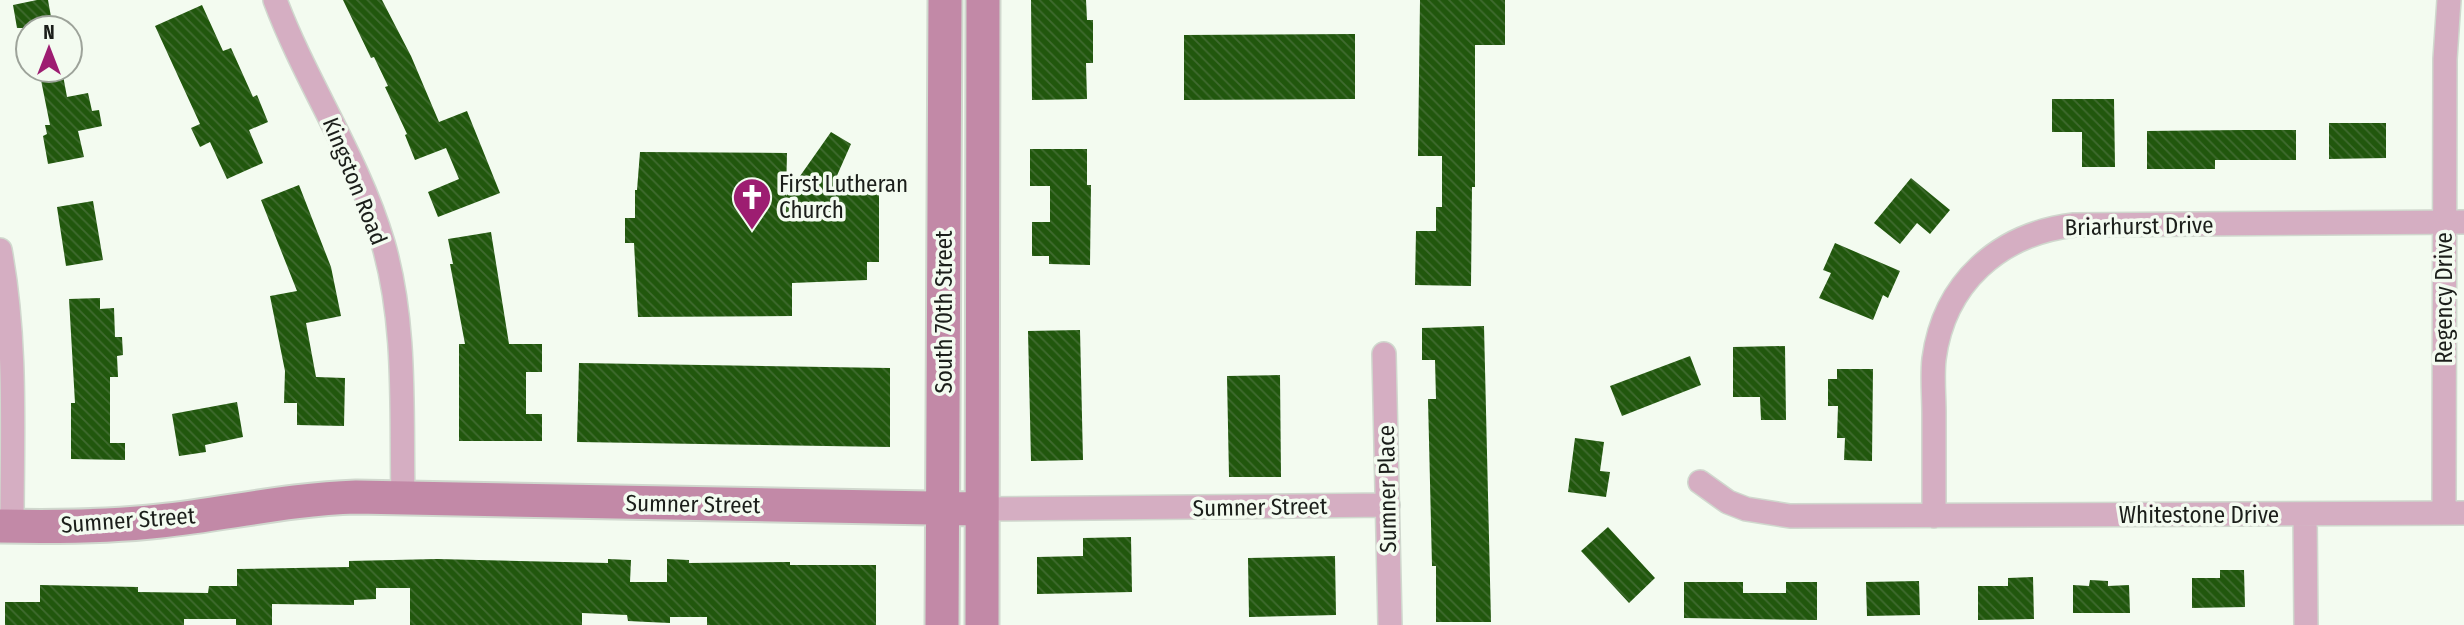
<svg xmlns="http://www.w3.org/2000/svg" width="2464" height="625" font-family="'Fira Sans Condensed',sans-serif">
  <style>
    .building { fill: url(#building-back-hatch) }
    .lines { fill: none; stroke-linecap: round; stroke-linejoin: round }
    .street-casing { stroke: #d0d8ce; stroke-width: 26 }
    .secondary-casing { stroke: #d0d8ce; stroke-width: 37 }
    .street { stroke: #d5aec2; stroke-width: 23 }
    .secondary { stroke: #c289a7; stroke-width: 33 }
    .labels { text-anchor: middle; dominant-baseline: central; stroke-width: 7; stroke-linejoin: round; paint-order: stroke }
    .street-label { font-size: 23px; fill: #1b1e1a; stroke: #f3fbf0 }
    .poi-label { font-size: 23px; fill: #1b1e1a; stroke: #f3fbf0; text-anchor: start }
  </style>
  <defs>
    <pattern id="building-back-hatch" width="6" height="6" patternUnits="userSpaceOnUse" patternTransform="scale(1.75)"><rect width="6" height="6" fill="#21570d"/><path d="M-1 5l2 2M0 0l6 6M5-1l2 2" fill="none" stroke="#406b30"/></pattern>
  </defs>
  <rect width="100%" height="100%" fill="#f3fbf0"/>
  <path class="building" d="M37 0H48L53 28H17L13 5Z
    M343 0H382L411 56 439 122 467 111 500 193 438 217 428 192 459 179 446 148 415 160 405 135 407 134 385 87 388 86 374 57 371 58Z
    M1031 0H1086L1087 20H1093V63H1086L1087 99 1032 100Z
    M1420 0H1505V45H1475V187H1472L1471 286 1415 285 1416 231H1436V207H1442V156H1418Z
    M202 5 223 51 231 48 253 97 257 95 268 122 249 130 263 163 227 179 210 142 200 147 191 128 200 124 155 26Z
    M1355 34V99L1184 100V35Z
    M39 70H62L67 97 88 93 92 111 99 110 102 126 78 131 84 157 48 164 43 136 47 134 45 125H50Z
    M2052 99H2114L2115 167H2082V132H2052Z
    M2329 123H2386V158L2329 159Z
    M2243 130H2296V160H2215V169H2147V131Z
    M831 132 851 144 835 180H879V262H867V280L792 283V316L638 317 634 243H625V218H635V190H637L640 152 787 153 786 196Z
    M1030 149H1087V185H1091L1090 265 1049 264V256H1032V222H1050V186H1030Z
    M1911 178 1950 210 1930 234 1917 223 1900 244 1874 223Z
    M299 185 331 267 341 316 306 323 316 377 345 378 344 426 297 425V403H284L285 371 270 296 297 291 261 200Z
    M93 201 103 260 66 266 57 207Z
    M491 232 509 344H542V372H526V414H542V441H459V344H465L450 264H453L448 239Z
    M1835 243 1900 271 1888 298 1883 295 1873 320 1819 298 1831 273 1823 270Z
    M100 298V309L114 308 115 337H122L123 355 117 356 118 377H110V443H125V460L71 459V403H75L69 299Z
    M1484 326 1491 622H1436V566H1432L1428 399H1436L1435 360H1422V328Z
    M1080 330 1083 460 1031 461 1028 331Z
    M1785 346 1786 420H1761L1760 397H1733V347Z
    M1690 356 1701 385 1622 416 1610 386Z
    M579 363 890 368V447L577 442Z
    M1837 369H1873L1872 461 1844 460 1845 438H1837L1838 406H1828V379H1837Z
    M1280 375 1281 477H1229L1227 376Z
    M237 402 243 437 205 445 206 452 179 456 172 414Z
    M1575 438 1604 442 1600 471 1610 472 1606 497 1568 492Z
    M1608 527 1655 578 1629 603 1581 551Z
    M1131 537 1132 592 1037 594V557L1083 556V538Z
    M1335 556 1336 615 1249 617 1248 558Z
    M437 559 608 563V559L631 560 630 582H667V559L689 560V563L790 562V565H876V625H707V617H670V623L648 622 628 621 627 615 582 613V625H410V588H376V599L354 600V605L272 604V625H236V619H184V625H5V602H40V585L138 587V592L208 593 209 586H237V569L349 567V561Z
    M2220 570H2244L2245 607 2192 608V578H2220Z
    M2033 577 2034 619 1978 620V586H2008V578Z
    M2090 580 2108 581V586L2129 585 2130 613H2073V585L2089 586Z
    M1919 581 1920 615 1867 616 1866 582Z
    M1684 582H1743V593H1786V582H1817V620L1684 618Z"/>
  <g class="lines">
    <g class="street-casing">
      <path id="street" d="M275 0C306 83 358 158 383 243 407 325 401 414 403 498
        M0 250C17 341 12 434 12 526
        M1384 354 1390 625
        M1700 482 1728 502 1746 509 1790 516 2464 513
        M982 509 1388 505
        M2444 513 2445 59 2449 0
        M2305 514 2306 625
        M1934 516C1934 482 1934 448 1934 413 1934 396 1932 377 1934 359 1944 283 1999 234 2074 225L2464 222"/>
    </g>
    <g class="secondary-casing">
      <path id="secondary" d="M0 526C53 527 107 527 160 521 226 514 290 499 356 497L982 509
        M942 625 945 0
        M982 625 983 0"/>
    </g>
    <use href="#street" class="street"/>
    <use href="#secondary" class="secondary"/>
  </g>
  <defs>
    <g id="church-pin" transform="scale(2.0125)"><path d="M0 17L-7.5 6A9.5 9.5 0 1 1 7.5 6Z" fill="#9d1d71" stroke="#f3fbf0"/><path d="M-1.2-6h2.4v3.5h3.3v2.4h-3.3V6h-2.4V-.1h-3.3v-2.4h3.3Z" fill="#fff"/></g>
  </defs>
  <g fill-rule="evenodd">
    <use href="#church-pin" x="752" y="197"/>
  </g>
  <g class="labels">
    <g class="street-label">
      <text transform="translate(355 181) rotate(68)">Kingston Road</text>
      <text transform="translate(2139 226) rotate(-1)">Briarhurst Drive</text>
      <text transform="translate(2444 298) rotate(-90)">Regency Drive</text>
      <text transform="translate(944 312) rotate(-90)">South 70th Street</text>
      <text transform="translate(1387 489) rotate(-91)">Sumner Place</text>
      <text transform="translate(693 504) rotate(1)">Sumner Street</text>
      <text transform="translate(1260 507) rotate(-1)">Sumner Street</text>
      <text x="2199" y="515">Whitestone Drive</text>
      <text transform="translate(128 520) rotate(-4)">Sumner Street</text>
    </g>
    <g class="poi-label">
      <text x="779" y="184">First Lutheran<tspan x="779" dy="26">Church</tspan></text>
    </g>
  </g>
  <g transform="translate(49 49)"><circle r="33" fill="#f3fbf0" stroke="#9da39a" stroke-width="2"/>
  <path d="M0-5L12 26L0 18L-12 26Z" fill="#9d1d71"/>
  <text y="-10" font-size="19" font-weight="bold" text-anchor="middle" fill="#1b1e1a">N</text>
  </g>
</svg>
